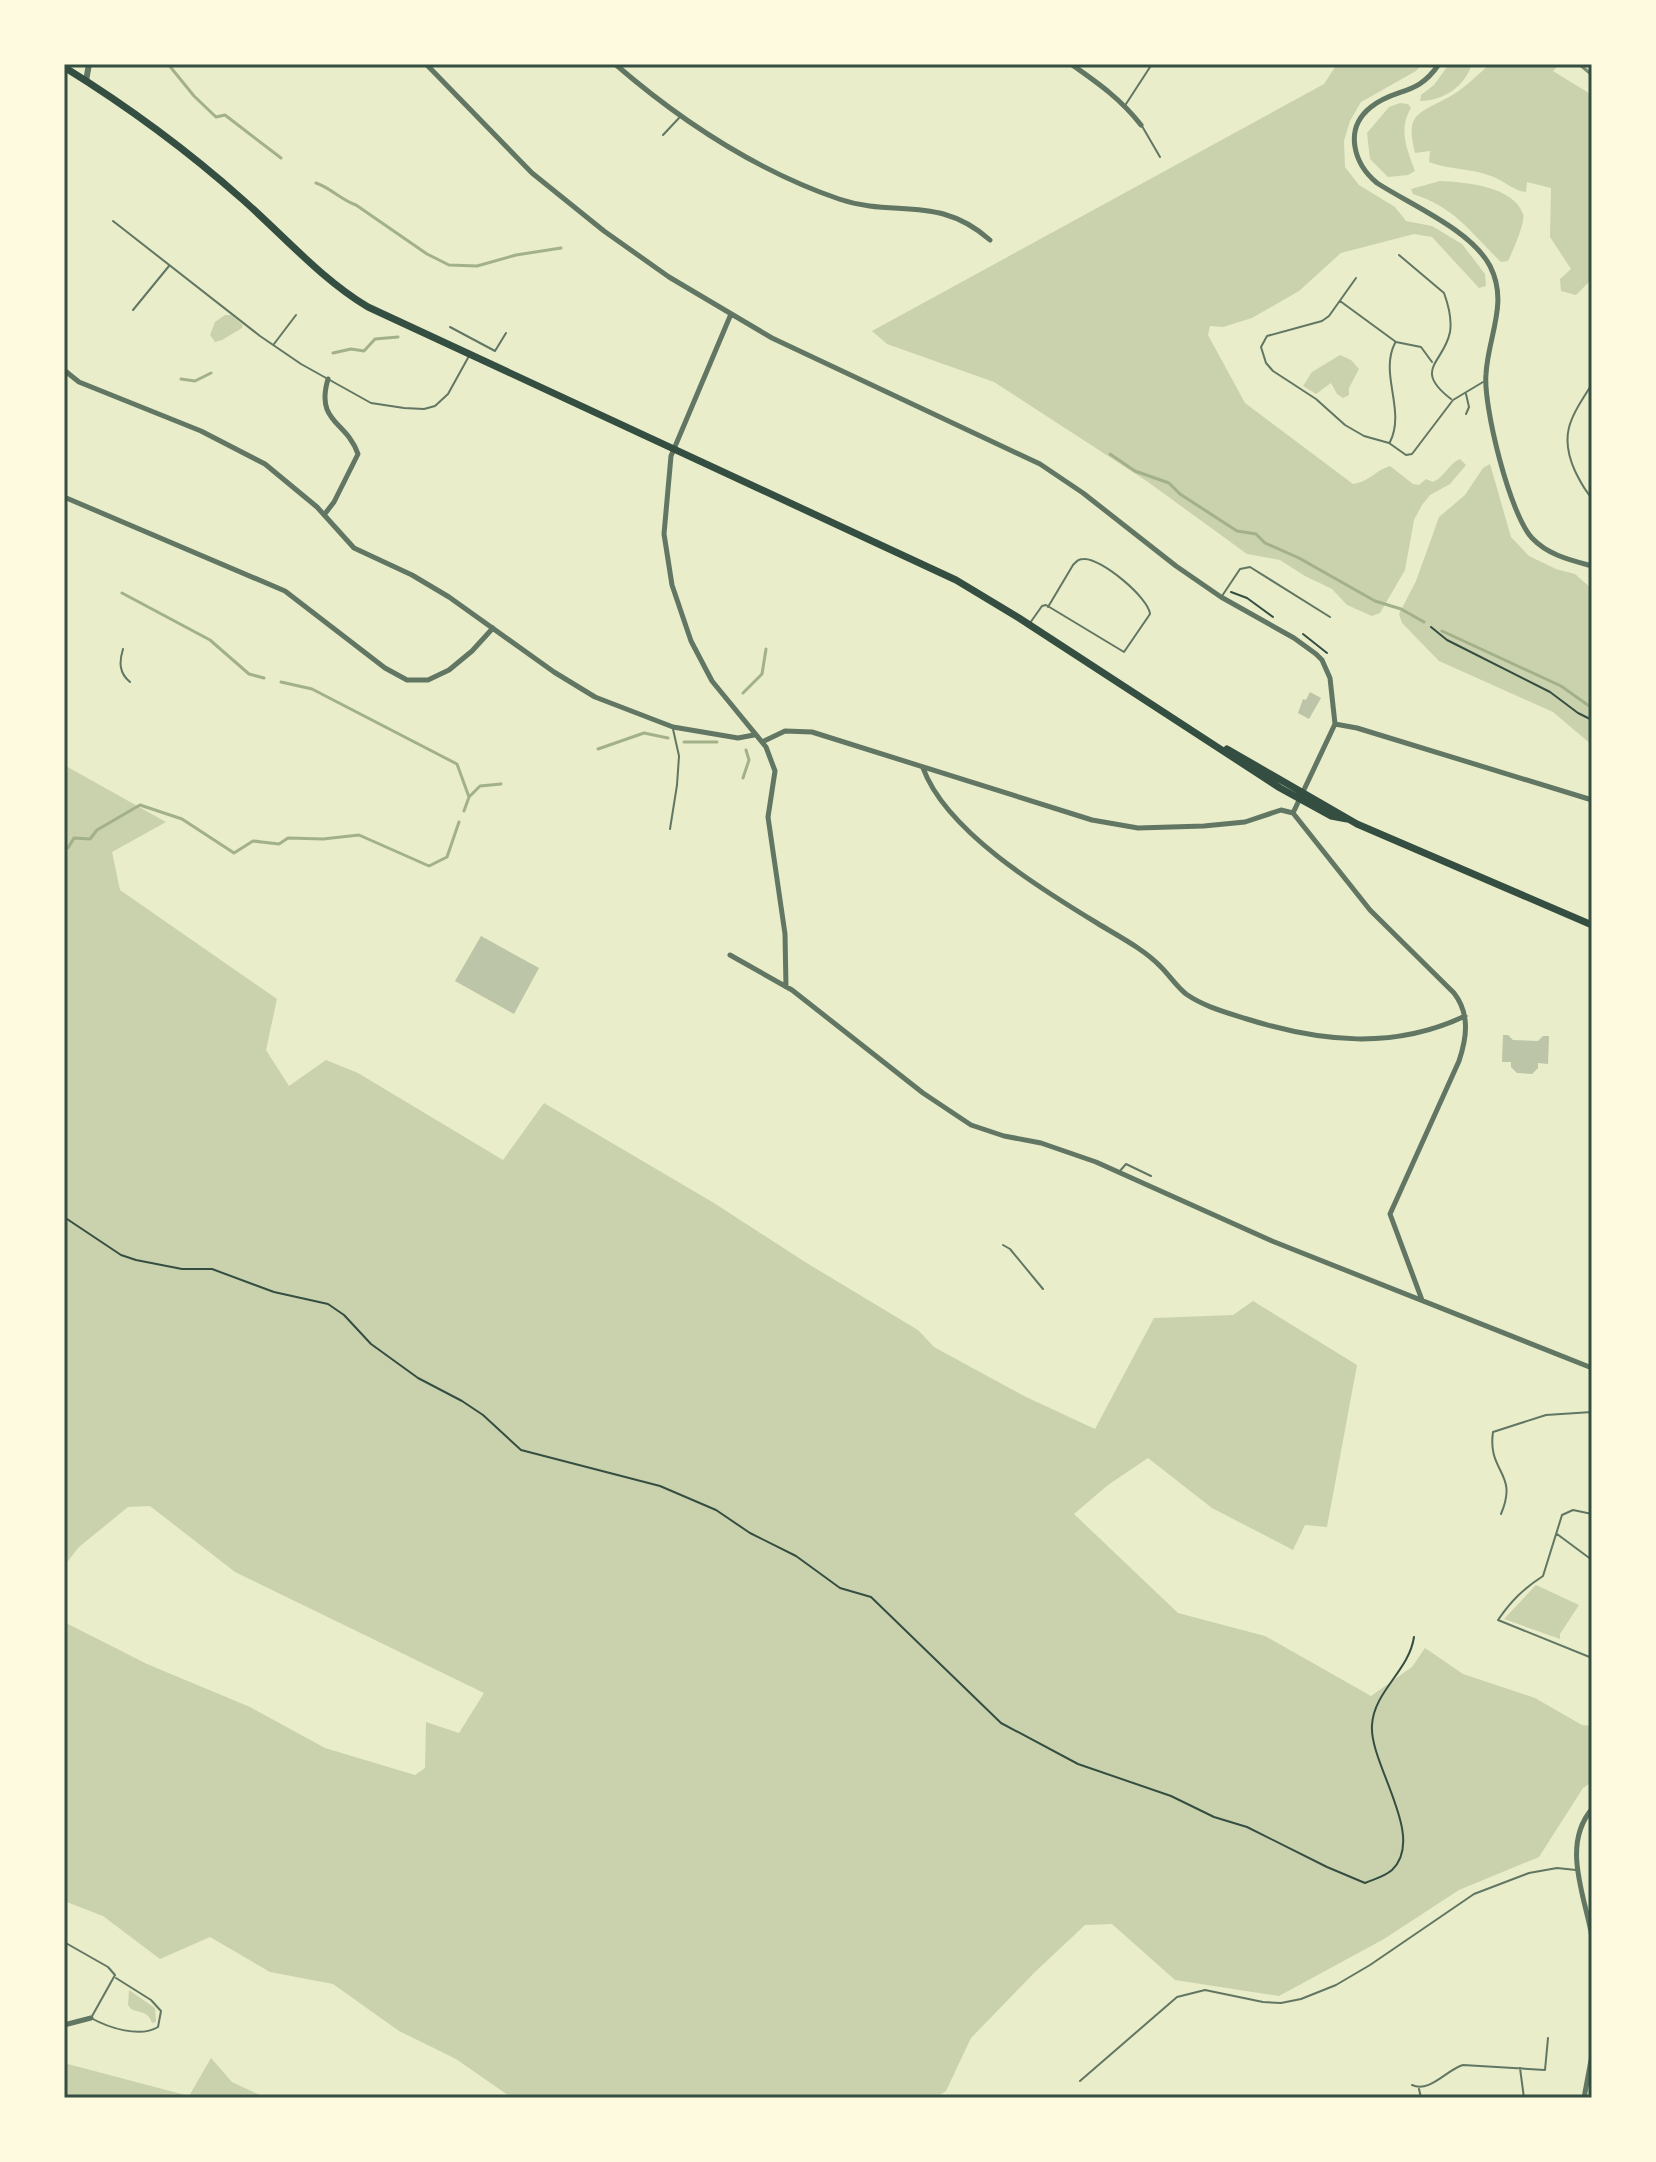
<svg xmlns="http://www.w3.org/2000/svg" width="1656" height="2162" font-family="Rubik,sans-serif">
  <style>
    .green { fill: #cad2ad }
    .lines { fill: none; stroke-linecap: round; stroke-linejoin: round }
    .stream { stroke: #a3b18a; stroke-width: 3 }
    .building { fill: #bcc5a7 }
    .path { stroke: #344e41; stroke-width: 2 }
    .service { stroke: #617663; stroke-width: 2 }
    .minor { stroke: #617663; stroke-width: 5 }
    .tertiary { stroke: #617663; stroke-width: 6 }
    .secondary { stroke: #344e41; stroke-width: 7 }
    .rail { stroke: #7c8e77; stroke-width: 3 }
    .neatline { fill: none; stroke: #344e41; stroke-width: 3 }
  </style>
  <rect width="100%" height="100%" fill="#e9edc9"/>
  <path class="green" d="M1337 64H1422L1416 71 1361 102 1350 121 1344 141 1345 167 1359 185 1395 207 1406 221 1432 226 1462 244 1485 274 1486 286 1479 288 1432 237 1414 234 1341 253 1299 291 1252 318 1223 327 1210 326 1208 335 1245 403 1353 484C1367 483 1376 470 1390 466L1413 484 1419 485 1426 479 1433 482C1445 477 1448 464 1460 459L1466 465 1450 484 1430 495 1422 505 1414 520 1405 570 1380 613 1372 616 1347 605 1332 589 1305 576 1280 560 1247 554 1148 482 994 382 887 344 872 331 1324 84Z
    M1449 64H1472C1465 86 1444 101 1420 101L1421 95 1434 85Z
    M1490 64H1556L1558 66 1553 71 1592 95V279L1576 295 1561 291 1560 279 1571 269 1550 237 1551 188 1527 182 1526 192C1514 191 1503 180 1491 176 1471 168 1449 170 1429 162L1430 151 1415 153C1405 113 1418 114 1449 97 1464 89 1477 75 1490 64Z
    M1400 103 1408 104 1411 108C1398 130 1407 149 1415 171L1408 175 1388 177 1370 159 1367 133 1389 107Z
    M1440 181C1464 182 1514 186 1523 214 1526 221 1512 253 1508 261L1501 262C1470 232 1456 208 1413 194L1411 189Z
    M225 315H231L243 325 242 328 222 340 215 342 210 335 215 322Z
    M1340 355 1351 360 1359 369 1349 388V395L1343 398 1337 394 1331 383 1316 394 1303 386 1312 372Z
    M1490 464 1511 537 1529 556 1556 569 1575 574 1592 589V745L1553 712 1439 661 1402 623 1399 614 1416 581 1439 517 1465 495 1483 468Z
    M64 765 166 822 112 852 120 890 277 999 266 1050 289 1086 326 1060 358 1073 503 1160 544 1103 714 1203 805 1262 918 1330 934 1347 1026 1397 1095 1429 1154 1318 1233 1315 1253 1301 1357 1365 1327 1527 1305 1525 1293 1550 1212 1508 1148 1458 1108 1485 1074 1514 1178 1613 1265 1636 1371 1696 1412 1667 1425 1648 1463 1674 1535 1698 1582 1725 1592 1726V1782L1583 1788 1539 1857 1459 1890 1384 1939 1279 1996 1175 1980 1112 1924 1085 1925 1034 1973 971 2038 946 2091 935 2098H512L456 2059 399 2031 333 1984 270 1972 210 1937 160 1959 103 1916 64 1901V1622L147 1664 250 1707 325 1748 415 1775 425 1768 426 1722 459 1733 484 1693 235 1572 150 1506 128 1507 79 1547 64 1566Z
    M1536 1585 1579 1605 1560 1634V1639L1504 1619Z
    M129 1990 155 2008 156 2022 152 2023C148 2011 140 2013 131 2009L128 2005Z
    M211 2058 232 2082 266 2098H64V2063L189 2096Z"/>
  <g class="lines">
    <path class="stream" d="M168 64 194 96 216 117 225 115 281 158
      M316 183C331 188 341 200 356 205L427 254 449 265 477 266 516 255 561 248
      M333 353 351 349 364 351 375 339 398 337
      M181 379 195 381 211 373
      M1110 454 1135 471 1169 483 1180 494 1237 531 1256 534 1265 543 1299 558 1375 601 1401 609 1424 622
      M122 593 210 640 249 674 264 678
      M1442 631 1561 686 1592 708
      M281 682 312 689 457 764 469 797
      M743 693 762 674 766 649
      M684 742H717
      M598 749 644 733 668 738
      M743 778 749 760 746 750
      M464 811 469 797 480 786 501 784
      M64 847 68 848 74 838 90 839 97 830 140 805 182 819 234 853 253 841 279 844 288 838 323 839 359 835 429 866 447 857 459 822"/>
  </g>
  <path class="building" d="M1310 692 1321 698 1309 719 1298 713 1303 699 1306 700Z
    M481 936 539 968 514 1014 455 981Z
    M1503 1035H1508L1513 1040 1538 1041 1543 1036H1549L1548 1064 1538 1063V1068L1532 1074 1517 1073 1511 1067V1062H1502Z"/>
  <g class="lines">
    <path class="path" d="M1231 592 1247 598 1273 617
      M64 617 65 620
      M1431 627 1447 640 1550 692 1578 713 1592 720
      M1303 634 1327 653
      M64 1217 121 1255 136 1260 182 1269H212L274 1292 328 1304 344 1315 371 1344 418 1378 462 1401 483 1415 521 1450 660 1486 716 1510 750 1533 796 1556 840 1588 871 1597 1001 1723 1078 1764 1171 1796 1214 1817 1247 1827 1327 1867 1365 1883C1374 1879 1384 1877 1392 1870 1427 1837 1369 1764 1372 1725 1374 1691 1409 1671 1414 1637"/>
    <path class="service" d="M1126 104 1152 64
      M1142 126 1160 157
      M663 135 679 118
      M113 221 260 336 301 364 371 403 404 408 424 409 435 406 448 394 469 356
      M1399 255 1444 293C1448 304 1452 320 1450 332 1444 363 1412 369 1451 399
      M1356 278 1329 316 1322 321 1267 336 1261 347 1266 363 1273 371 1316 399 1345 425 1364 436 1389 443 1406 455 1412 454 1453 400 1483 382
      M1340 301 1396 342 1421 347 1432 362
      M133 310 169 266
      M450 327 495 351 506 333
      M274 344 296 315
      M1592 384C1572 416 1558 433 1575 471 1580 481 1584 490 1592 498
      M1466 414 1469 407 1466 394
      M1390 442C1406 410 1379 374 1395 343
      M1222 596 1240 569 1250 567 1330 617
      M1030 623 1042 606 1046 605 1124 652 1150 614C1149 598 1101 558 1084 559 1078 559 1077 561 1073 565L1048 607
      M123 649C119 662 119 673 130 682
      M670 829 677 785 679 756 673 729
      M1119 1172 1126 1164 1151 1176
      M1003 1245 1010 1249 1043 1289
      M1501 1514C1519 1472 1487 1473 1493 1432L1546 1415 1592 1412
      M1592 1514 1573 1510 1562 1515 1543 1576C1523 1589 1511 1601 1498 1620L1592 1658
      M1557 1534 1592 1560
      M64 1942 108 1967 115 1975 91 2018C109 2028 140 2038 158 2027L161 2011 151 2000 116 1978
      M1520 2068 1524 2098
      M1080 2081 1177 1997 1205 1990 1263 2002 1281 2003 1301 1999 1336 1985 1370 1965 1474 1894 1529 1873 1557 1868 1576 1870
      M1412 2085C1430 2093 1446 2070 1463 2065L1545 2070 1548 2038
      M1419 2089 1421 2098"/>
    <path class="minor" d="M426 64 532 173 604 231 669 277 772 338 1040 464 1083 493 1176 566 1221 597 1294 638 1316 654 1322 660 1330 678 1335 724 1293 813
      M615 64C682 122 755 170 839 199 895 218 938 194 990 240
      M1071 64C1098 83 1121 99 1141 125
      M1439 64C1417 97 1396 87 1371 107 1343 129 1354 164 1377 183 1411 205 1471 230 1490 266 1509 303 1488 336 1486 374 1483 406 1510 515 1532 538 1548 555 1570 560 1592 566
      M731 314 671 456 664 534 672 585 691 641 712 681 766 747 775 771 768 817 785 934 786 987
      M64 370 79 382 201 431 265 464 317 507 354 548 412 575 449 597 554 672 595 697 673 727 738 738 754 735
      M64 497 285 591 385 668 407 680H428L449 670 472 651 493 628
      M324 515 334 502 358 454C347 421 315 423 328 379
      M1335 724 1357 728 1592 800
      M762 742 785 731 812 732 1092 820 1138 828 1204 826 1245 822 1281 810 1293 813
      M923 768C946 831 1041 889 1097 923 1118 936 1144 949 1161 967 1170 976 1176 986 1186 994 1205 1007 1225 1012 1247 1019 1320 1042 1394 1050 1465 1016
      M1293 813 1370 910 1454 993C1470 1014 1467 1037 1459 1061L1390 1214 1422 1300
      M730 955 792 990 923 1093 971 1125 1004 1136 1041 1143 1096 1162 1272 1241 1592 1368
      M1592 1809C1561 1845 1585 1896 1592 1937
      M64 2025 91 2018
      M1584 2098 1592 2055"/>
    <path class="tertiary" d="M86 81 89 64"/>
    <path class="secondary" d="M64 67C127 106 187 150 242 199 283 235 321 279 368 307L956 580 1019 618 1280 788 1331 816 1347 819
      M1227 749 1357 824 1592 925"/>
    <path class="rail" d="M1579 64 1592 75"/>
  </g>
  <rect width="1656" height="2162" fill="none" stroke="#fefae0" stroke-width="132"/>
  <rect x="66" y="66" width="1524" height="2030" class="neatline"/>
</svg>
